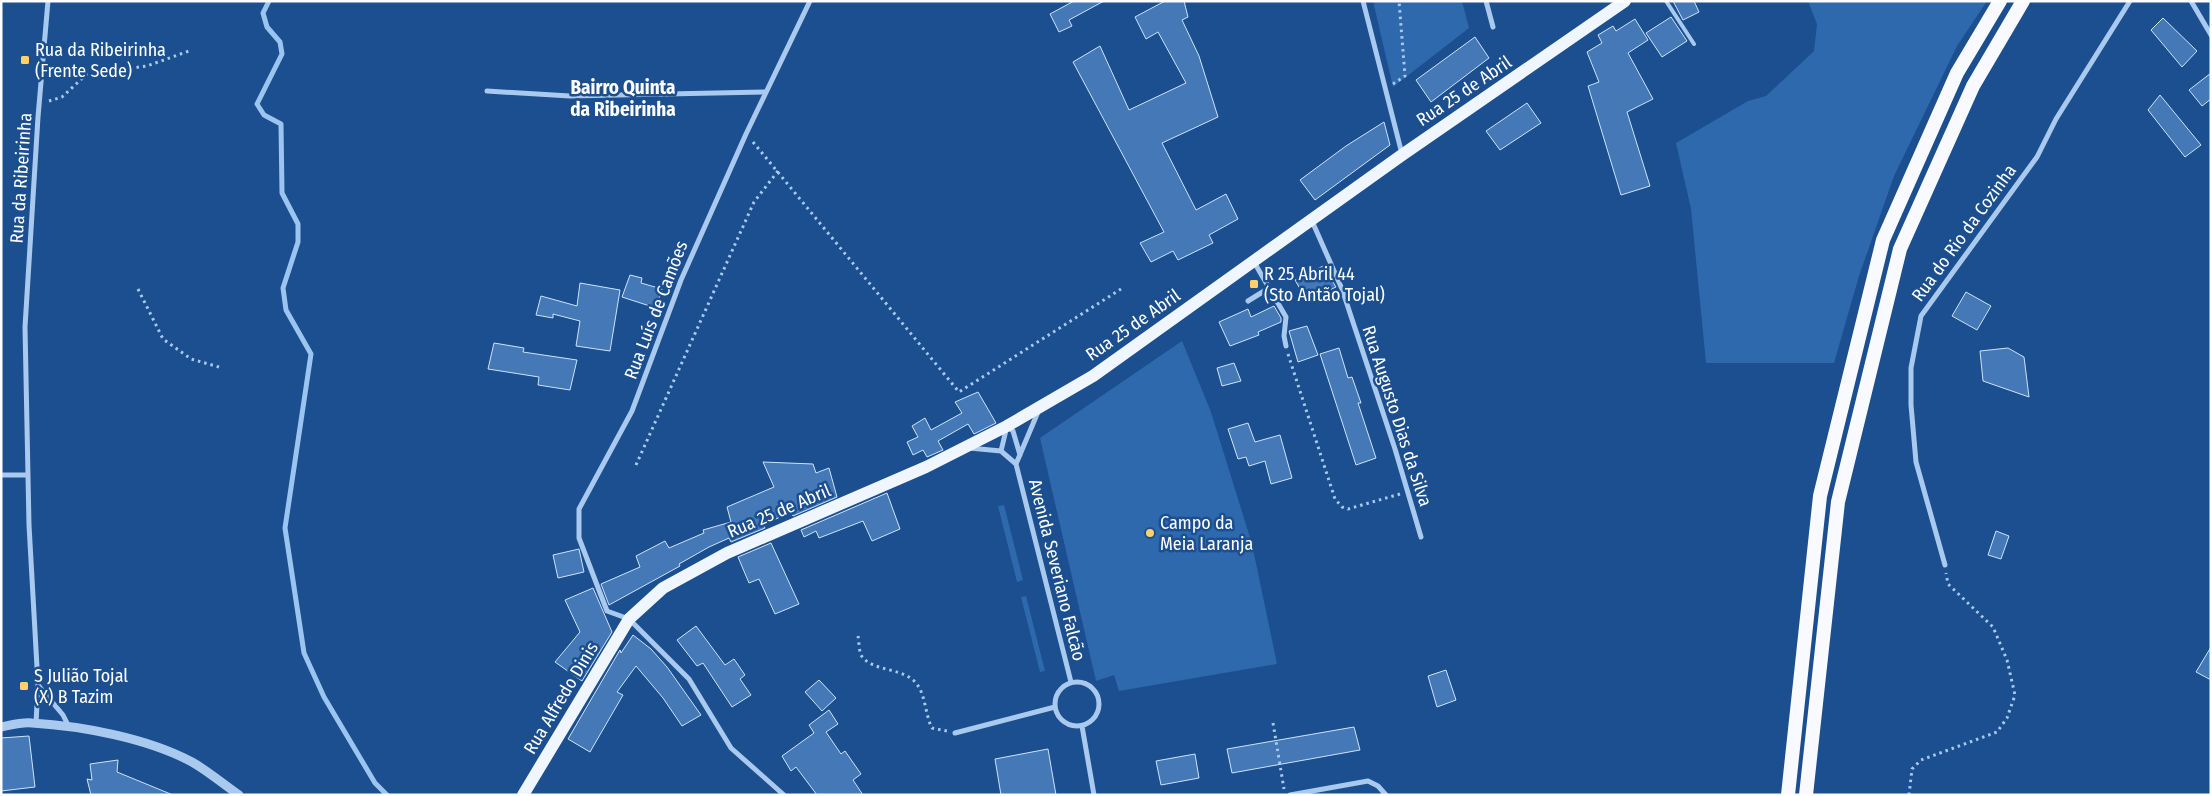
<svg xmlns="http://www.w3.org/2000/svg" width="2212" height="796" font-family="'Fira Sans Condensed',sans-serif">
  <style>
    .green { fill: #2e69ad }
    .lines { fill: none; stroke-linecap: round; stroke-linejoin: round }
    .stream { stroke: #9cc4f0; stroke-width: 5 }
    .building { fill: #4478b7; stroke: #cfe3fa }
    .path { stroke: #a9c9ee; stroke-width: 3; stroke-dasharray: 2.5 4; stroke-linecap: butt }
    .service { stroke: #a9c9ee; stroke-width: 4 }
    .minor { stroke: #a9c9ee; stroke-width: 5 }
    .tertiary { stroke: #a9c9ee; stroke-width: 9 }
    .primary { stroke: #f0f6ff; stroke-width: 12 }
    .trunk { stroke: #f8faff; stroke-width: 14 }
    .poi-dot { fill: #ffd166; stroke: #1b4f8f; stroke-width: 2 }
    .labels { text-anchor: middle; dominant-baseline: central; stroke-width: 5; stroke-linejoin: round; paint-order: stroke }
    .poi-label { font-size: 18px; fill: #fff; stroke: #1b4f8f; text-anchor: start }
    .street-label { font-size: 18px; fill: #fff; stroke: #1b4f8f }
    .neighbourhood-label { font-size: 19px; font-weight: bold; fill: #fff; stroke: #1b4f8f }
  </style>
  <rect width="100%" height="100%" fill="#1b4f8f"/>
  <path class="green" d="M1373 1H1462L1469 28 1393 87Z
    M1808 1H1987L1957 46 1894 176 1859 276 1834 363H1706L1691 209 1676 143 1748 101 1766 96 1814 51 1817 24Z
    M1182 341 1211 412 1252 544 1277 664 1119 691 1114 675 1096 681 1040 438Z
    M1004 505 1023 580 1017 582 998 506Z
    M1026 596 1045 671 1040 672 1021 597Z"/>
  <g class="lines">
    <path class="stream" d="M269 1 263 13 267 27 280 42 282 54 257 104 264 115 281 124 282 193 298 224V242L283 288 286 310 311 354 285 528 304 653 324 697 375 783 387 795"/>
  </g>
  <path class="building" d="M1074 1H1104L1069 20 1072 26 1059 32 1050 14Z
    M1165 1H1184L1188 17 1182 20 1199 56 1218 117 1162 143 1196 210 1226 194 1238 219 1209 235 1213 243 1178 260 1173 251 1151 262 1140 243 1164 232 1073 62 1100 46 1129 110 1186 83 1158 32 1146 39 1135 17Z
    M1673 1H1694L1699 12 1683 20Z
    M1671 17 1687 41 1662 57 1646 33Z
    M2163 18 2197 51 2182 67 2151 30Z
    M1635 19 1648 40 1628 53 1653 99 1627 112 1650 186 1621 195 1588 86 1599 82 1587 52 1602 43 1598 35 1613 26 1616 31Z
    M1475 37 1489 58 1431 102 1416 80Z
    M2211 73V99L2202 106 2189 90Z
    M2160 95 2201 145 2185 157 2148 110Z
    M1527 103 1541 123 1500 150 1486 131Z
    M1384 122 1390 145 1315 200 1300 180 1346 146Z
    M1323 266 1336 287 1307 301 1295 280Z
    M630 275 642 278 641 283 662 289 656 308 622 297Z
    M580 283 620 290 610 351 576 346 580 321 553 314V318L536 315 541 296 577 306Z
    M1966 292 1991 306 1977 330 1952 316Z
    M1274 306 1281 318V322L1258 332 1259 335 1230 346 1219 322 1248 309 1251 317Z
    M1307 326 1318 355 1298 362 1289 331Z
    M494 343 524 348 523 352 577 360 570 390 538 385 539 377 488 369Z
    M1339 348 1348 378 1352 377 1361 403H1358L1376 458 1356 465 1320 354Z
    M2008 348 2024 357 2029 397 1983 381 1980 351Z
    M1234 363 1241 381 1222 386 1217 368Z
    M978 392 996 423 974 434 968 424 938 441 943 450 927 457 923 450 913 455 907 442 918 437 912 426 925 418 931 430 962 413 955 402Z
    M1248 423 1255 442 1280 435 1292 478 1271 484 1265 461 1249 466 1246 457 1238 459 1228 429Z
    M763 462 813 464 816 473 829 468 837 497 793 516 791 512 763 525 765 528 731 542 729 538 709 547 679 564 680 566 609 605 601 584 640 567 636 556 665 541 669 548 704 533 703 530 731 522 727 507 774 487Z
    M887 493 900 529 872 541 863 521 819 538 816 531 804 537 801 530Z
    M1996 531 2009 536 2001 559 1988 555Z
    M771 543 799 604 775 614 759 579 749 583 738 557Z
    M579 549 584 572 558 578 553 555Z
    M593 588 612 632 582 681 555 662 580 632 565 600Z
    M696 626 725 665 734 659 745 675 740 679 751 695 732 707 703 663 697 666 677 640Z
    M633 635 651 649 667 667 701 715 682 726 663 698 636 666 617 692 623 695 590 752 568 739 620 650 621 653Z
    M2211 647V680L2196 672Z
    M1446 670 1456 700 1437 707 1428 676Z
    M819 680 836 698 822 711 805 692Z
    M829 710 838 724 826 732 841 754 845 751 861 774 853 780 863 795H817L796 767 791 771 782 756 814 733 809 725Z
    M1354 727 1360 750 1232 773 1227 749Z
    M29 736 35 787 1 791V738Z
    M1048 749 1056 795H1001L995 759Z
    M1195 754 1199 778 1161 785 1156 761Z
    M118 760 117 772 173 795H91L87 779 92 780 90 764Z"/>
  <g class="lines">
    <path class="path" d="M1393 84 1405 76 1399 1
      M49 101 62 97 87 74 147 66 189 51
      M753 142 959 392 1121 289
      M138 289 163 339 191 359 219 367
      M1288 354 1335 499 1342 507 1348 509 1400 494
      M636 465 754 202 778 171
      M858 636C859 641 859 651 861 655 871 672 903 667 916 683 926 695 925 715 932 728L947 731
      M1273 723 1284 789
      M1909 795 1912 769 1921 760 1997 732 2007 718 2015 695 2007 660 1993 627 1948 584 1946 573"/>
    <path class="service" d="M1666 1 1694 44"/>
    <path class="minor" d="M1363 1 1402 154
      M1486 1 1493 27
      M2191 1 2211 35
      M487 91 570 96 766 92
      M1312 221 1342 289 1395 449 1421 537
      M1254 262 1286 317 1284 336 1286 346
      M1248 301 1269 288
      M969 448 1001 451 1016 464 1071 682
      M1001 451 1007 426 1013 431 1020 455
      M1016 464 1038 412
      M1 475H28
      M1945 565 1916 462 1911 405V368L1921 316 2037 157 2056 119 2130 1
      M1055 704a22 22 0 1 1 44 0a22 22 0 1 1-44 0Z
      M38 685 63 715 69 727
      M36 723 38 685 29 525 25 327 38 117 48 1
      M1082 726 1094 795
      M955 733 1055 707
      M784 795 731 748 689 679 629 619 607 611 579 538V509L632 411 681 280 746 134 810 1
      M1290 795 1368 781 1378 786 1386 795"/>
    <path class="tertiary" d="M1 727C11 725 22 722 32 723 82 726 147 738 192 762 208 771 223 784 239 795"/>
    <path class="primary" d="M523 795 629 619 663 588 727 553 926 467 1007 426 1093 376 1402 155 1625 1"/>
    <path class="trunk" d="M1788 795 1820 496 1883 240 1957 73 2000 1
      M1806 795 1838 502 1900 249 1973 86 2023 1"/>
  </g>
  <g class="poi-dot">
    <rect x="20" y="55" width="10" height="10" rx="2.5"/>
    <rect x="1249" y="279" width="10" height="10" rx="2.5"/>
    <circle cx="1150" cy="533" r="5"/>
    <rect x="19" y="681" width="10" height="10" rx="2.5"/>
  </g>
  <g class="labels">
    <g class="poi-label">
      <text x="35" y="50">Rua da Ribeirinha<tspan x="35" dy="21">(Frente Sede)</tspan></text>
      <text x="1264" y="274">R 25 Abril 44<tspan x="1264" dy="21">(Sto Antão Tojal)</tspan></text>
      <text x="1160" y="523">Campo da<tspan x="1160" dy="21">Meia Laranja</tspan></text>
      <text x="34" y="676">S Julião Tojal<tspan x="34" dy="21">(X) B Tazim</tspan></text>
    </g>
    <g class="street-label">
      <text transform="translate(1464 91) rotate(-34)">Rua 25 de Abril</text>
      <text transform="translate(21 178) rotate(-86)">Rua da Ribeirinha</text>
      <text transform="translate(1964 233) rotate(-54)">Rua do Rio da Cozinha</text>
      <text transform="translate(656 310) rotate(-69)">Rua Luís de Camões</text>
      <text transform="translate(1133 325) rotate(-35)">Rua 25 de Abril</text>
      <text transform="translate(1397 416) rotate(72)">Rua Augusto Dias da Silva</text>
      <text transform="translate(779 511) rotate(-23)">Rua 25 de Abril</text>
      <text transform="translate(1057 570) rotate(76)">Avenida Severiano Falcão</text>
      <text transform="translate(561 698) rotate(-59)">Rua Alfredo Dinis</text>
    </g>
    <g class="neighbourhood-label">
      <text x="623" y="87">Bairro Quinta<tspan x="623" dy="22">da Ribeirinha</tspan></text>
    </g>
  </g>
  <rect width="2212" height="796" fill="none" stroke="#ffffff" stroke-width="5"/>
</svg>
